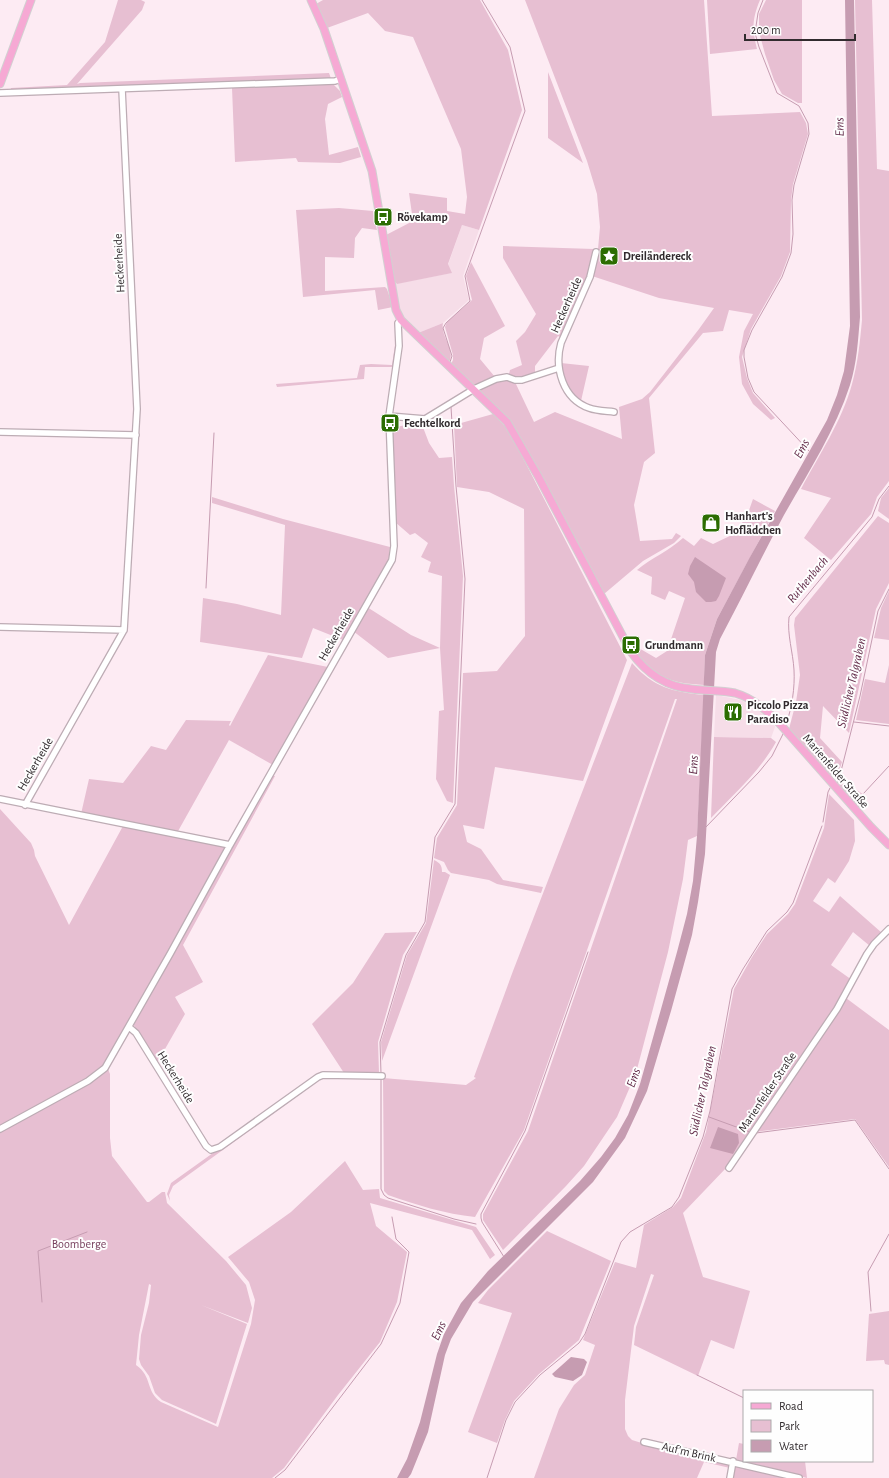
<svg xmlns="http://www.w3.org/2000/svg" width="889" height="1478" font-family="'Alegreya Sans',sans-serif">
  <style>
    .built { fill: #f6dde8 }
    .green { fill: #e7bfd2 }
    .water { fill: #c69cb1 }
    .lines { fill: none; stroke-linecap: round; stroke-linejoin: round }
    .stream { stroke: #c69cb1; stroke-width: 1 }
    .minor-casing { stroke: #bdacb4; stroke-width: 8 }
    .major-casing { stroke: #d2d0d1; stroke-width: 9 }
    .minor { stroke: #fff; stroke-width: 5.5 }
    .major { stroke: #f6a9d4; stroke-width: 7 }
    .labels { text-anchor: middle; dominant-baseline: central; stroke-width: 4; stroke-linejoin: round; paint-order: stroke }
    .poi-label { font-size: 12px; font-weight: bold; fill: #312b2e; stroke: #fefefe; text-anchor: start }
    .street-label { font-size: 12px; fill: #312b2e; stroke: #fefefe }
    .park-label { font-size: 12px; fill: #78405e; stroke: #fefefe }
    .water-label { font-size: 13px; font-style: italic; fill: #652f4c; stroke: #fefefe }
  </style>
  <rect width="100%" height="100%" fill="#fdebf3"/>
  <path class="built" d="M462 225 479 230 463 276 469 300 443 323 418 333 401 317 395 284 451 273 448 265Z
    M716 695 741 700 761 711 773 722 775 727 771 738 714 737Z"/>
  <path class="green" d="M118 0H141L145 2 142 10 77 84 80 83 329 73 333 84 340 91 342 97 328 104 325 119 329 155 358 147 361 157 340 163 298 162 296 158 235 162 232 88 9 96 11 88 67 85 105 42Z
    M323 0H480L508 50 522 110 479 230 462 225 448 264 452 273 397 284 394 281 386 235 413 221 409 193 447 198V211L465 214 467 197 461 149 413 37 385 31 368 13 327 28 316 4Z
    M525 0H704L712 116 800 112 806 123 808 134 793 184 791 200 790 252 781 276 751 329 742 357 747 378 753 393 775 418 771 420 753 404 742 384 739 357 744 331 753 314 729 310 723 331 703 333 649 398 655 453 644 462 634 505 640 541 672 539 676 533 681 536 674 543 643 561 604 594 529 454 480 392 482 388 505 378 515 382 534 422 555 412 622 439 619 407 642 399 650 392 699 329 714 308 659 298 592 276 598 249 600 227 597 194 587 161Z
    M707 0H760C752 19 752 29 757 49L710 54Z
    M766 0H802V103H798L782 94 774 80 765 54 759 32V14Z
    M855 0H872L877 169 889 171V481L877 497 871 514 831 560 804 538 831 498 801 489C819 455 842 421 852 384 858 363 860 341 862 320Z
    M548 72 583 163 548 138Z
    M339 208 373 211 377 230 362 228 355 238 354 258 325 257V291L385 287 387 289 393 307 378 310 375 290 303 297 296 210Z
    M503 246 594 249 588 276 562 338 558 336 535 366V374L517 378 509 374 510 370 522 365 516 341 525 332 536 314 503 258Z
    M471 262 505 326 484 338 480 359 495 377 475 386 451 364 453 360V355L445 327 447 322 472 300 466 276Z
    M443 323C440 336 456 350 449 362L418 333Z
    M397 343 393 367H365L364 379 277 387 276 384 357 378 360 365 371 364 392 365 395 345Z
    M561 363 589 366 581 401C566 390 564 381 561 363Z
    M493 414 505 426 521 454 627 660 583 781 495 767 484 829 463 825 467 842 481 849 503 880 543 887 541 893 497 884 489 880 451 873 448 870 444 862 434 858 437 838 457 805 463 673 497 671 525 636 524 509 489 492 457 487 454 425Z
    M421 422 429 443 439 458 452 457 454 486 463 576 453 803 447 801 436 779 439 711 444 710 440 648 388 658 353 631 367 607 411 635 440 648 442 576 428 572 431 562 421 557 428 543 415 533 410 535 395 522 391 428Z
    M889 488V519L878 511 881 498Z
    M212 497 283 519 390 547 389 558 343 640 313 628 302 658 200 642 203 598 237 604 281 615 285 525 212 503Z
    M753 499 775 511 717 619 705 655 704 685C670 683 657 678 635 652L637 647 656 658 667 651 685 598 669 591 665 600 651 594 652 577 637 570C651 558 669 551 683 538L694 546 701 538 713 544 734 534 747 516Z
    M878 516 889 523V583L876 609 849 733 823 706 820 738 842 762 838 774 830 775 789 729 796 702 800 675 794 625 795 618Z
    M889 591V640L874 638 881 608Z
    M268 655 328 667 273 765 229 740 177 833 81 814 89 779 123 783 151 746 166 750 186 720 231 721 229 725 230 726Z
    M632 663C653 687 673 692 704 695L697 836 688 840 683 879 668 952 636 1073 617 1117 584 1166 566 1186 503 1250 483 1220V1214L528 1131 677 699H675L524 1130 475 1217C445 1214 417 1205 388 1195L384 1191 383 1078 466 1085 476 1078 474 1077 513 971Z
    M889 665V724L856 720 865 679 885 683Z
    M714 737 771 738 776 742C760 771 734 794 711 818Z
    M271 775 275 776 183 945 203 982 175 997 185 1014 157 1063 130 1019 106 1064 110 1074V1138L112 1156 147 1202H149L162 1192H165L167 1203 226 1261 246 1285 252 1308 248 1323 201 1305 247 1324 216 1424 162 1400 155 1393 149 1376 141 1365 139 1359 141 1335 149 1303 151 1285 149 1284 139 1335 136 1365C153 1377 145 1391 161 1402L218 1427 251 1324 255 1300 249 1282 228 1257 291 1212 345 1161 363 1190 379 1189 380 1198 476 1227 495 1255 490 1259 472 1230 370 1203 376 1226 407 1252 397 1302 380 1342 338 1395 284 1468 272 1478H0V809L31 843 34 850 35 856 69 925 123 826 230 847Z
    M840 780 849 789 854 788 864 795 866 800 858 808 837 784Z
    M829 794 854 820 855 841 849 861 835 883 828 878 813 901 829 912 840 896 882 933 870 946 853 932 831 965 852 980 843 997 727 1167 683 1213 703 1277 750 1291 734 1349 711 1340 698 1376 634 1345 636 1327 654 1275 651 1274 634 1326 625 1400V1429L628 1436 632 1440 648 1445 730 1463V1468L704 1462 697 1478H534L559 1409 574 1385 585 1375 595 1345 583 1340 615 1262 636 1268 644 1225 673 1207 681 1198 706 1132 734 989 752 957 767 934 788 914 795 904 824 828Z
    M434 860C440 863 442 865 442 872H445L450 875 382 1061 381 1042 407 955 426 923Z
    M417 932 403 955 378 1042 379 1073H344L312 1024 353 983 385 933Z
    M846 998 889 1030V1167L855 1119 755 1132Z
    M301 1090 303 1092 173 1186 169 1195 170 1201 167 1194 171 1183Z
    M547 1231 611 1261 579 1340 539 1374 514 1401 505 1420 497 1443 468 1432 512 1313 478 1303 488 1290Z
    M889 1311V1365L885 1364 884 1360 866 1361 869 1314Z
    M739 1443 744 1444V1461H805L807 1478 736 1460Z
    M735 1465 789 1478H733Z"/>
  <path class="water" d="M845 0H854L860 317C858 340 857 363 850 385 835 431 808 473 784 515 762 556 742 598 720 639L716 652 705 854 698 902 692 935 671 1011 647 1091 625 1138 593 1182 473 1302 451 1339 445 1355 428 1432 411 1474 408 1478H397L407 1459 420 1422 437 1354 444 1334 461 1303 488 1271 580 1181 601 1157 615 1138 628 1115 640 1084 677 952 687 914 693 881 697 836 705 655 717 619 750 557 827 420 837 395 844 371 850 326Z
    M695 557 726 578 719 596 716 601 711 602H706L696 592 694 582 688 574 690 566Z
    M718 1127 738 1134 739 1143 733 1154 710 1148Z
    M571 1357 584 1359 587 1362 582 1375 573 1381 555 1377 552 1374Z"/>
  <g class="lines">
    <path class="stream" d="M763 0 758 13 755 33 759 47 777 93 799 106 808 123 809 134 794 185 792 200 793 234 791 253 782 277 752 330 744 350V357L748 378 754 392 809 451
      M450 362 452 356 443 328 446 323 470 301 465 276 525 111 510 47 482 0
      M206 588 214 433
      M854 722 889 726
      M786 725C792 707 795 688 794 670 793 652 787 635 789 617L872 517 879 499 889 486
      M837 783 839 779 860 696 878 611 889 589
      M864 793 889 766
      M823 822 828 792 830 788
      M706 827 759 772 772 756 783 734
      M869 830 884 845
      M381 1073 380 1042 406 955 425 922 435 837 455 804 465 579 456 486 451 407
      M381 1079V1189L384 1195 388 1198 454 1219 476 1224
      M709 1117 750 1132
      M756 1133 855 1120 889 1169
      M504 1257 482 1222 481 1218V1214L525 1131 588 952
      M42 1302 38 1251 87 1232
      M871 1311 868 1272 889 1234
      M697 1375 744 1398
      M275 1478 285 1470 381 1344 400 1303 409 1252 396 1239 392 1217
      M487 1478 506 1420 515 1402 540 1375 579 1343 585 1334 621 1242 630 1232 672 1207 679 1197 703 1137 710 1111 732 989 743 969 767 931 787 912 793 903 822 826"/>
    <g class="minor-casing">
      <path id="minor" d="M0 93 335 81 341 79
        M596 252 590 277 561 343C554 368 563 399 589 408 597 411 606 411 614 412
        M389 416 425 419 474 389 496 379 507 377 515 380H522L559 368
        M0 432 136 435
        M0 627 124 630
        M0 799 230 845
        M25 805 124 630 137 409 122 89
        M129 1027 136 1033 206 1146 211 1150 220 1147 318 1077 323 1075 382 1076
        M0 1129 88 1081 105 1068 170 954 230 845 392 560 394 546 389 416 399 346 398 323 401 320
        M729 1168 837 1009 867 954 874 944 889 929
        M644 1442 799 1478
        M730 1478 733 1461"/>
    </g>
    <g class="major-casing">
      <path id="major" d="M311 0 324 29 372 171 396 310 401 320 507 422 538 476 631 652C646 673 666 687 692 689 706 691 720 690 735 693 753 698 767 710 780 724L871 827 889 845
        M0 84 31 0"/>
    </g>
    <use href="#minor" class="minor"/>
    <use href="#major" class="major"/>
  </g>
  <defs>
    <g id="bus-square" transform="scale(1)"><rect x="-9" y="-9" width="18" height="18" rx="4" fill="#2c6d02" stroke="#fefefe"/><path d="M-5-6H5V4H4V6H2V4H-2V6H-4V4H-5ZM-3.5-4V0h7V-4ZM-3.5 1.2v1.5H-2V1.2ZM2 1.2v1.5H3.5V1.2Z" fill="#fff"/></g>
    <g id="sight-square" transform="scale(1)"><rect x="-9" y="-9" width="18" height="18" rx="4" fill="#2c6d02" stroke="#fefefe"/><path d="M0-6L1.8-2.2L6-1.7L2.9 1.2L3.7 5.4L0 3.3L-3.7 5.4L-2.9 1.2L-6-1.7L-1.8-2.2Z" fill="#fff"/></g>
    <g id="shop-square" transform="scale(1)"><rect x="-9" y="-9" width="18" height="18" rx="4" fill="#2c6d02" stroke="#fefefe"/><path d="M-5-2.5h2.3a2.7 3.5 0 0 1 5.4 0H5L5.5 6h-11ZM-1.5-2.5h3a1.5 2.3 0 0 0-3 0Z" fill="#fff"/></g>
    <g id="restaurant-square" transform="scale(1)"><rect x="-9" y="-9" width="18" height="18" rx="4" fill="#2c6d02" stroke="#fefefe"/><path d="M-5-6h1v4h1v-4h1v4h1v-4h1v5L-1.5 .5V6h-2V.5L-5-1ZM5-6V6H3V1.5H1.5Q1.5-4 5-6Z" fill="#fff"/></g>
  </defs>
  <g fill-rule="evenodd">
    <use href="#bus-square" x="383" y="217"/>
    <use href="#sight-square" x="609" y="256"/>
    <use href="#bus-square" x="390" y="423"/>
    <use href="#shop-square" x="711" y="523"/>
    <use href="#bus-square" x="631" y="645"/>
    <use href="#restaurant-square" x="733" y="712"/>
  </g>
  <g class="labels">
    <g class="poi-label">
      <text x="397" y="217">Rövekamp</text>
      <text x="623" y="256">Dreiländereck</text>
      <text x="404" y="423">Fechtelkord</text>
      <text x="725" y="516">Hanhart's<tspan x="725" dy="14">Hoflädchen</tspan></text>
      <text x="645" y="645">Grundmann</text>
      <text x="747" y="705">Piccolo Pizza<tspan x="747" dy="14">Paradiso</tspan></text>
    </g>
    <g class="street-label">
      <text transform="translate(119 263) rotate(-93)">Heckerheide</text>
      <text transform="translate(566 305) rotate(-66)">Heckerheide</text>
      <text transform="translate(336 634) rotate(-60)">Heckerheide</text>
      <text transform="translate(35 764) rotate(-60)">Heckerheide</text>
      <text transform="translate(836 771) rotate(49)">Marienfelder Straße</text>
      <text transform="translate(176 1077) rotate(58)">Heckerheide</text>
      <text transform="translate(767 1092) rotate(-56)">Marienfelder Straße</text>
      <text transform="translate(689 1452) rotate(13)">Auf'm Brink</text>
    </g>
    <g class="park-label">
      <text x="79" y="1244">Boomberge</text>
    </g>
    <g class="water-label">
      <text transform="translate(840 127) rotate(-91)">Ems</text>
      <text transform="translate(802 449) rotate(-61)">Ems</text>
      <text transform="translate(808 580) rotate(-50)">Ruthenbach</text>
      <text transform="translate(852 683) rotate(-77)">Südlicher Talgraben</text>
      <text transform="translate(694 765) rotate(-87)">Ems</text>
      <text transform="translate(634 1078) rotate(-70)">Ems</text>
      <text transform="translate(703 1091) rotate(-78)">Südlicher Talgraben</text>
      <text transform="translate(439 1331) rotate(-64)">Ems</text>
    </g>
  </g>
  <rect x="743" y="1390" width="130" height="72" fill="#fefefe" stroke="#acaaab"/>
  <rect x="751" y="1403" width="20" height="6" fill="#f6a9d4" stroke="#acaaab"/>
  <text x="779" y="1410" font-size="12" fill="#312b2e">Road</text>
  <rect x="751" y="1420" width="20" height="12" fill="#e7bfd2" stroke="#acaaab"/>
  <text x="779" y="1430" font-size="12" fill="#312b2e">Park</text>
  <rect x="751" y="1440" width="20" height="12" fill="#c69cb1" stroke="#acaaab"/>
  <text x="779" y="1450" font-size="12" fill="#312b2e">Water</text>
  <path d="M745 34v6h110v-6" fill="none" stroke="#312b2e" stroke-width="2"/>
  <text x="751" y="34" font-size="12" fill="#312b2e" stroke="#fefefe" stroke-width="3" paint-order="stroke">200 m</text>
</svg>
